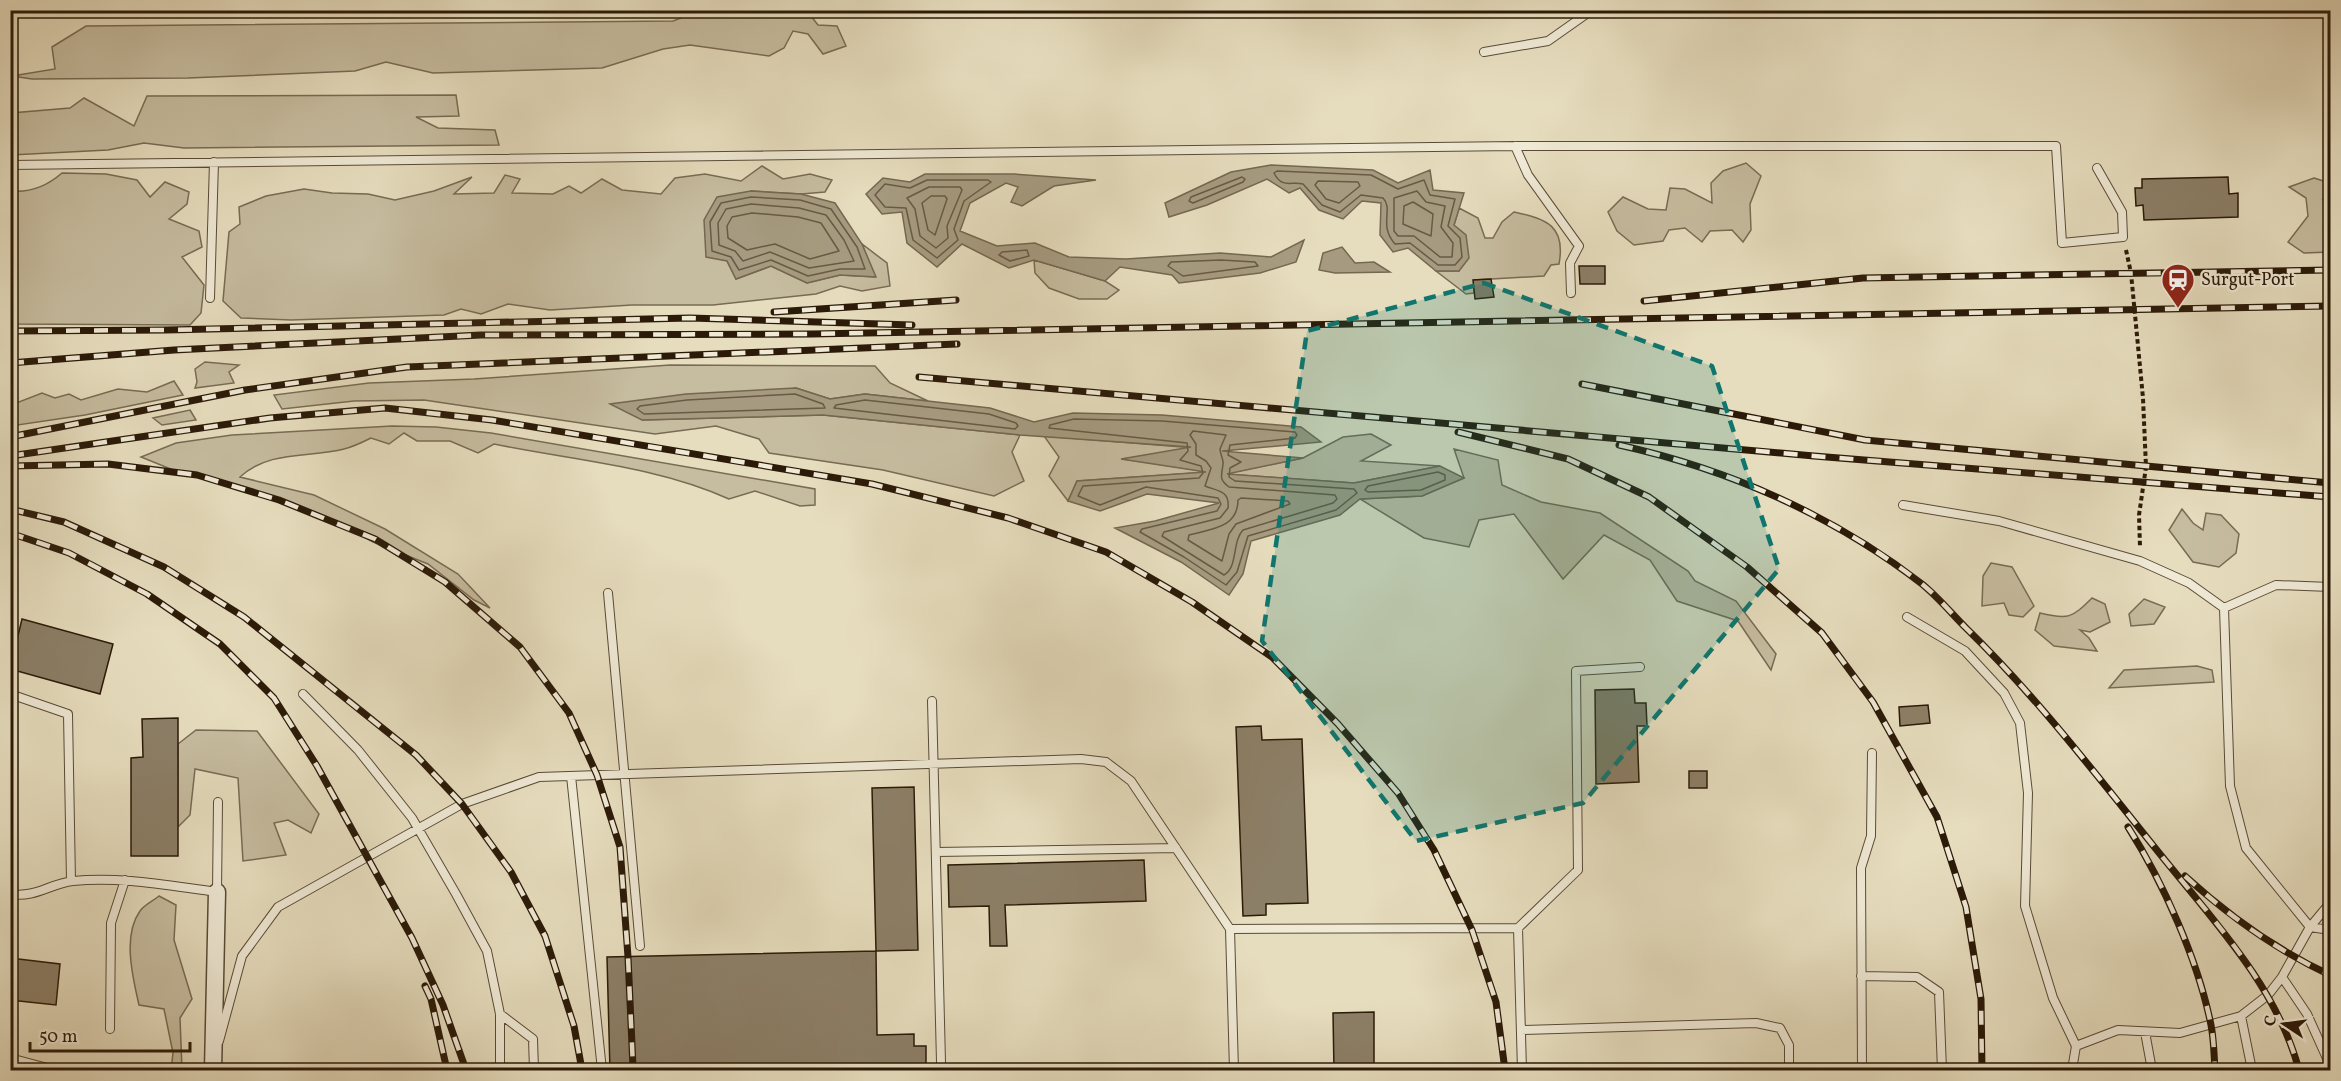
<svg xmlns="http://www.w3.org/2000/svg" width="2341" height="1081" font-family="Vollkorn,serif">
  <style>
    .green { fill: #c6bc9f; stroke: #786b54; stroke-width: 1.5 }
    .water { fill: #a69b80; stroke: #756750; stroke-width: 1.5 }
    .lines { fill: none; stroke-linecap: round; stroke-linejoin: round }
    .shore { stroke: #685a44; stroke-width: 1.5 }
    .building { fill: #8c7f67; stroke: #2b1a08; stroke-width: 1.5 }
    .lane-casing { stroke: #5a4b36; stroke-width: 10 }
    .street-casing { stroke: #5a4b36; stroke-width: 19 }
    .path { stroke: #2b1a08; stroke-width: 4; stroke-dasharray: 4.5 3; stroke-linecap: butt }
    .lane { stroke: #efe9d5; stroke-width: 8 }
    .street { stroke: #efe9d5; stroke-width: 16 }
    .rail-casing { stroke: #2b1a08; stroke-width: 7 }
    .rail { stroke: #efe9d5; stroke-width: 4.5; stroke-dasharray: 14; stroke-linecap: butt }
    .marked { fill: #0f766e; fill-opacity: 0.2; stroke: #0f766e; stroke-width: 4.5; stroke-dasharray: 12 8; stroke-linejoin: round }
    .labels { text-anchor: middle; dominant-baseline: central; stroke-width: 4.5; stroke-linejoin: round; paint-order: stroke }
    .poi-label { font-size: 18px; fill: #2b1a08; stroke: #efe9d5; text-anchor: start }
  </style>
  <rect width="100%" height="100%" fill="#e6ddbe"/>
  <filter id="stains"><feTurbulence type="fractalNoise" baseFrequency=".00333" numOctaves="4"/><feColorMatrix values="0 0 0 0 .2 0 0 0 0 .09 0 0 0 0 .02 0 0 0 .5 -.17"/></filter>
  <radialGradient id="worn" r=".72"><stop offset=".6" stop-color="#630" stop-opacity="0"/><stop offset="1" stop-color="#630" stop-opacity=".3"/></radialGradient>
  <path class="green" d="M807 11 818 25 837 26 846 46 823 54 808 34 793 31 784 48 769 56 690 45 663 49 602 68 433 73 386 62 355 71 188 78 32 79 12 76 55 69 52 47 86 26 673 21C696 12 715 5 738 17L750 11Z
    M456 95 459 116 416 117 438 128 495 130 499 145 184 148 144 143 108 150 11 155V113L70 108 84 98 134 126 147 96Z
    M1746 163 1761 176 1750 204 1751 230 1743 242 1732 230 1710 231 1702 242 1685 228 1669 230 1663 241 1634 245 1617 231 1608 212 1623 197 1648 209 1666 210 1670 188 1685 189 1712 203 1711 183 1723 171Z
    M762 166 783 179 810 174 832 180 825 192 801 194 751 191 727 261 736 279 771 266 807 283 840 275 875 277 862 244 887 263 890 286 862 291 840 286 816 294 713 305H632L550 310 508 304 481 314 461 309 444 315 291 320 241 318 223 301 229 232 240 224 239 207 266 196 304 189 332 193 368 194 395 200 434 191 472 177 454 194 494 193 505 175 520 179 512 193 553 194 569 186 581 193 602 179 622 190 661 194 675 178 705 174 741 181Z
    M62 173 106 174 137 180 150 197 165 182 189 192 187 204 169 219 199 231 202 247 182 257 204 285 201 313 190 325 11 324V191C31 193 47 186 62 173Z
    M2314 178 2330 183V201L2323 200 2330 214V252L2304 253 2288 242 2308 216 2306 198 2289 187Z
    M1459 208 1478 218 1485 238H1493L1502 222 1514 212C1547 219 1566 226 1559 264L1551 265 1544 276 1474 280V293L1466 294 1436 271H1459L1454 225Z
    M1034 260 1105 281 1119 290 1107 299H1079L1049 288 1035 273Z
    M205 362 239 365 229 372 234 383 195 388 197 382 195 369Z
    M670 365 875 366 890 383 928 401 865 394 830 399 796 388 642 420 823 415 1020 435 1012 452 1024 481 994 496 883 470 769 453 759 439 716 426 655 434 424 400 354 401 282 409 274 395 369 383 474 379Z
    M174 381 183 395 85 415 11 426V402L14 404 42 393 55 398 69 394 81 400 118 389 147 392Z
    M190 410 196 420 162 425 153 418Z
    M392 426 436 427 491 433 815 489V505L800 506 755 491 729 499C657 466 571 460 494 444L478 453 450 441H417L404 433 389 444 371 438C363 442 353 447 344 449 309 458 269 450 240 477L314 495 385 529 458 574 490 608 474 600 428 564 373 542 336 521 228 483 178 472 141 457 176 443 232 435Z
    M1371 434 1391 445 1361 461 1440 466 1354 483 1224 474 1303 458 1343 437Z
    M1044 436 1195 448 1123 459 1210 472 1077 481 1068 501 1049 476 1059 457Z
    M1454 449 1498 460 1502 485 1541 502 1600 513 1688 571 1695 581 1736 601 1776 654 1771 670 1738 621 1677 601 1650 560 1604 535 1563 579 1514 514 1479 520 1469 547 1424 538 1360 499 1422 496 1464 478Z
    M2182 509 2193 523 2203 530 2206 513 2221 515 2239 534 2236 553 2219 567 2193 562 2169 530Z
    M1991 563 2012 567 2034 606 2023 617 2009 615 2004 603 1982 606 1983 576Z
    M2092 598 2105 604 2110 622 2090 632 2080 630 2089 638 2097 651 2054 646 2035 630 2040 613C2068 620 2072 618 2092 598Z
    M2144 599 2165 607 2154 624 2131 626 2129 614Z
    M2197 666 2212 670 2214 682 2109 688 2124 670Z
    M196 730 257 731 319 814 311 833 288 820 274 823 286 855 243 861 238 778 195 769 190 815 178 827V744Z
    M159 896 176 905 174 940 192 999 180 1018 182 1070H171L173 1053 164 1009 139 1005C133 978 122 936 140 911 144 905 153 901 159 896Z"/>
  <path class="water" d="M1271 165 1373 170 1398 183 1430 170 1433 190 1464 193 1454 225 1466 235 1469 258 1459 271H1436L1408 248 1393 252 1380 235 1381 203 1362 201 1343 219 1319 210 1300 188 1289 193 1267 179 1207 205 1169 217 1165 203 1231 172Z
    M925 174H1014L1096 180 1054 186 1022 206 1011 202 1018 187 1006 183 970 203 960 231 997 246 1035 243 1069 257 1126 259 1220 253 1271 257 1304 240 1296 262 1260 273 1179 283 1172 275 1120 267 1105 281 1034 260 1009 268 962 244 937 267 907 243 902 212 882 214 866 194 883 178 910 182Z
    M751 191 801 194 835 203 862 244 876 277 840 275 807 283 771 266 736 279 727 261 706 257 704 220 717 197Z
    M1342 247 1355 263 1374 262 1390 272 1335 273 1319 270 1323 253Z
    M796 388 830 399 865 394 990 408 1034 422 1073 413 1162 415 1301 427 1321 442 1222 451 1303 458 1227 474 1354 483 1440 466 1464 478 1422 496 1360 499 1340 515 1251 541 1243 574 1229 595 1181 562 1115 528 1155 521 1219 503 1147 494 1100 511 1068 501 1077 481 1206 472 1121 459 1191 447 1020 435 823 415 642 420 610 404 686 394Z"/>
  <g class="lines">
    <path class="shore" d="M1277 171 1371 175 1398 189 1424 180 1430 195 1455 199 1448 226 1460 238 1462 257 1455 265H1438L1410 243 1395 244C1378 225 1394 209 1383 198L1361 195 1340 212 1322 205 1303 184C1291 181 1282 189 1274 173Z
      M1242 177 1245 179 1243 182 1193 203 1189 201 1191 197Z
      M927 180H988L991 182 964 201 954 229 958 240 937 258 913 240 906 208 885 207 875 195 885 184 910 188Z
      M1318 181 1358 182 1360 186 1339 203 1326 199 1315 185Z
      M929 187H960L962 190 947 226 948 238 936 248 920 236 915 209 907 198Z
      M1417 191 1426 202 1445 206 1441 227 1453 243 1452 257H1440L1414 236H1398L1394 231V198Z
      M931 196H945L947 199 935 235 928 230 922 203Z
      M751 197 800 200 831 209 857 247 865 269H840L808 276 771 260 739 270 731 257 712 251 710 222 721 203Z
      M1413 202 1433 214 1431 236 1403 224 1404 206Z
      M751 204 799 208 826 215 844 240 854 261 809 268 770 252 743 261 735 251 719 245 718 223 726 209Z
      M752 213 798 217 821 223 839 251 810 259 775 244 747 250 728 238 727 226 732 217Z
      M1027 250 1029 256 1010 261 999 255 1002 252Z
      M1221 260 1255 262 1258 266 1183 276 1168 266 1171 262Z
      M795 394 823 404 825 408 644 414 637 409 640 406 687 400Z
      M865 400 989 414 1016 423 1018 426 1015 429 834 408 836 405Z
      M1074 419 1162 421 1295 432 1297 435 1295 438 1230 445 1228 455 1241 462 1230 468 1229 477 1235 481 1354 489 1357 493 1336 510 1248 536 1237 572 1226 585 1184 557 1140 532 1142 529 1217 511 1221 504 1218 498 1146 487 1100 505 1078 496 1083 486 1199 478 1203 473 1201 466 1180 460 1188 451 1187 443 1049 428 1050 425Z
      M1193 431 1226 435 1220 449C1220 454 1224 460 1223 464 1222 475 1218 479 1229 487L1335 495 1337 499 1333 503 1243 530C1232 541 1238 568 1224 575L1162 536 1164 532 1220 518 1228 508C1230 490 1217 491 1205 486L1211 468 1206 461 1196 455V444L1190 435Z
      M1438 472 1445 475V480L1421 490 1368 492 1365 490 1368 486Z
      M1241 498 1288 501 1290 504 1236 524 1229 534 1222 561 1188 540 1189 535C1211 529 1238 528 1238 500Z"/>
  </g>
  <path class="building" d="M2228 177 2229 194 2238 193V217L2144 220 2143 205 2136 206 2135 188H2142V179Z
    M1579 266H1605V284H1580Z
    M1491 279 1494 297 1475 299 1473 280Z
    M22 619 113 644 100 694 10 669Z
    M1634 689 1635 703H1646L1647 726H1637L1639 782 1596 784 1595 690Z
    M1928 705 1930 723 1900 726 1899 707Z
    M178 718V856H131V758L143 757 142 719Z
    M1261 726 1262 740 1302 739 1308 903 1266 904V915L1243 916 1236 727Z
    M1689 771H1707V788H1689Z
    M914 787 918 950 876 951 872 788Z
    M1144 860 1146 901 1005 905 1007 946H990L989 906 949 907 948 865Z
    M876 951 877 1035 914 1034V1046H926V1071H610L607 957Z
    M10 958 60 964 56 1005 10 1000Z
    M1374 1012V1071H1334L1333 1013Z"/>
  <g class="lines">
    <g class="lane-casing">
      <path id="lane" d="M1484 52 1548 41 1592 10
        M1515 146 1528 175 1579 246 1570 263 1571 293
        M10 165 1515 146H2056L2062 243 2123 237 2122 212 2097 168
        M210 298 214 162
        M1903 505 1999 521 2140 561 2189 583 2224 608
        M608 593 640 946
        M2224 608 2230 786 2246 848 2310 927 2330 930
        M2224 608 2276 585 2330 587
        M1907 617 1965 651 2004 693 2020 723 2028 793 2025 906 2053 998 2076 1046
        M10 694 68 714 71 881
        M303 694 358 750 412 818 456 894 487 951 500 1014V1070
        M932 701 941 1062
        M571 776 602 1070
        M936 852 1176 848
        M10 894C36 898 49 884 73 881 121 876 170 886 217 892L218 802
        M1518 928 1578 870 1576 671 1640 667
        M1230 929 1518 928 1522 1070
        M1861 976 1917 977 1939 992 1942 1070
        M2282 977 2307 1014 2330 1065
        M500 1014 533 1039 534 1070
        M2241 1016 2252 1070
        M110 1029 111 923 125 880
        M1521 1030 1756 1023 1780 1028 1789 1045V1070
        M2145 1032 2152 1070
        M219 1041 242 956 278 907 462 804 539 777 1081 759 1106 762 1131 781 1230 929 1234 1070
        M10 1058 55 1070
        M1862 1070 1861 868 1871 836 1872 753
        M2072 1070 2076 1046 2118 1030 2180 1033 2241 1016 2268 995 2282 977 2310 927 2330 903"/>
    </g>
    <g class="street-casing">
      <path id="street" d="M213 1070 217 892"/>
    </g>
    <path class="path" d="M2126 250 2131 273 2143 398 2146 467 2139 515 2140 547"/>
    <use href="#lane" class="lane"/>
    <use href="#street" class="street"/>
    <g class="rail-casing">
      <path id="rail" d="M1644 301 1863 278 2330 270
        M774 312 956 300
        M10 331 166 330 690 318 912 325
        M10 363 174 350 481 335 812 334 2330 306
        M919 377 1814 456 2330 497
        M1582 384 1865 440 2330 483
        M1458 432 1568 459 1649 497 1747 567 1822 633 1873 702 1937 817 1966 907 1981 999 1982 1070
        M10 437 245 390 407 367 957 344
        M1619 445C1728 469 1833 515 1922 584 1938 597 1952 614 1966 628 2037 697 2098 777 2160 854 2213 920 2277 987 2299 1070
        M10 456 270 418 385 408 492 420 872 484 1008 518 1106 552 1192 602 1272 657 1338 724 1398 793 1434 850 1472 930 1496 1002 1505 1070
        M10 466 108 464 197 475 279 500 375 539 445 582 520 647 569 713 597 775 620 847 628 957 633 1067
        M10 509 64 522 164 567 244 617 416 755 462 804 511 872 545 936 574 1026 582 1070
        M10 533 69 553 147 594 220 644 274 698 317 766 412 938 443 1005 466 1070
        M10 737H11
        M2128 827C2163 882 2198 960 2211 1025 2214 1040 2214 1056 2215 1070
        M2185 876C2229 916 2276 950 2330 975
        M425 986 431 999 447 1070"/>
    </g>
    <use href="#rail" class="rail"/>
  </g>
  <path class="marked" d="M1484 283 1712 366 1779 569 1583 803 1416 841 1262 641 1307 331Z"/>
  <defs>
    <g id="station-pin" transform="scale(1.725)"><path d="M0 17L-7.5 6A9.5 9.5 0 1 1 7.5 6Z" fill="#8f2418" stroke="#efe9d5"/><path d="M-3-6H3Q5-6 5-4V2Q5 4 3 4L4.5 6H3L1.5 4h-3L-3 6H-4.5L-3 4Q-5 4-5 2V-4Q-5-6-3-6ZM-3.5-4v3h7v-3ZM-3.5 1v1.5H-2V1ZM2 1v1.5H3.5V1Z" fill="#fff"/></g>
  </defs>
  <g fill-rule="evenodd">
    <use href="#station-pin" x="2178" y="280"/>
  </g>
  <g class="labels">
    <g class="poi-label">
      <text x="2201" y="280">Surgut-Port</text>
    </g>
  </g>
  <rect width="2341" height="1081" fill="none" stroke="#e6ddbe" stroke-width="36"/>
  <rect x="12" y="12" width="2317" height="1057" fill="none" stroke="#2b1a08" stroke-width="3"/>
  <rect x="18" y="18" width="2305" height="1045" fill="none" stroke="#2b1a08" stroke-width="1.5"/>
  <g transform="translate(2284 1024) rotate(283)" stroke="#efe9d5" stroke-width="4.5" paint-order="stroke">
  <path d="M0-4.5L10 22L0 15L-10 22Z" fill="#2b1a08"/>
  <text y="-9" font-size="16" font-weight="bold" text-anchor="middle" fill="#2b1a08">С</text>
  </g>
  <path d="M30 1042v9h160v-9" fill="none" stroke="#2b1a08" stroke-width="3"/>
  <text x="39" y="1042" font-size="18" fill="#2b1a08" stroke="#efe9d5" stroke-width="4.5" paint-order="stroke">50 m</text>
  <rect width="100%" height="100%" filter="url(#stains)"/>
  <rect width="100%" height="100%" fill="url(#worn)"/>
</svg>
